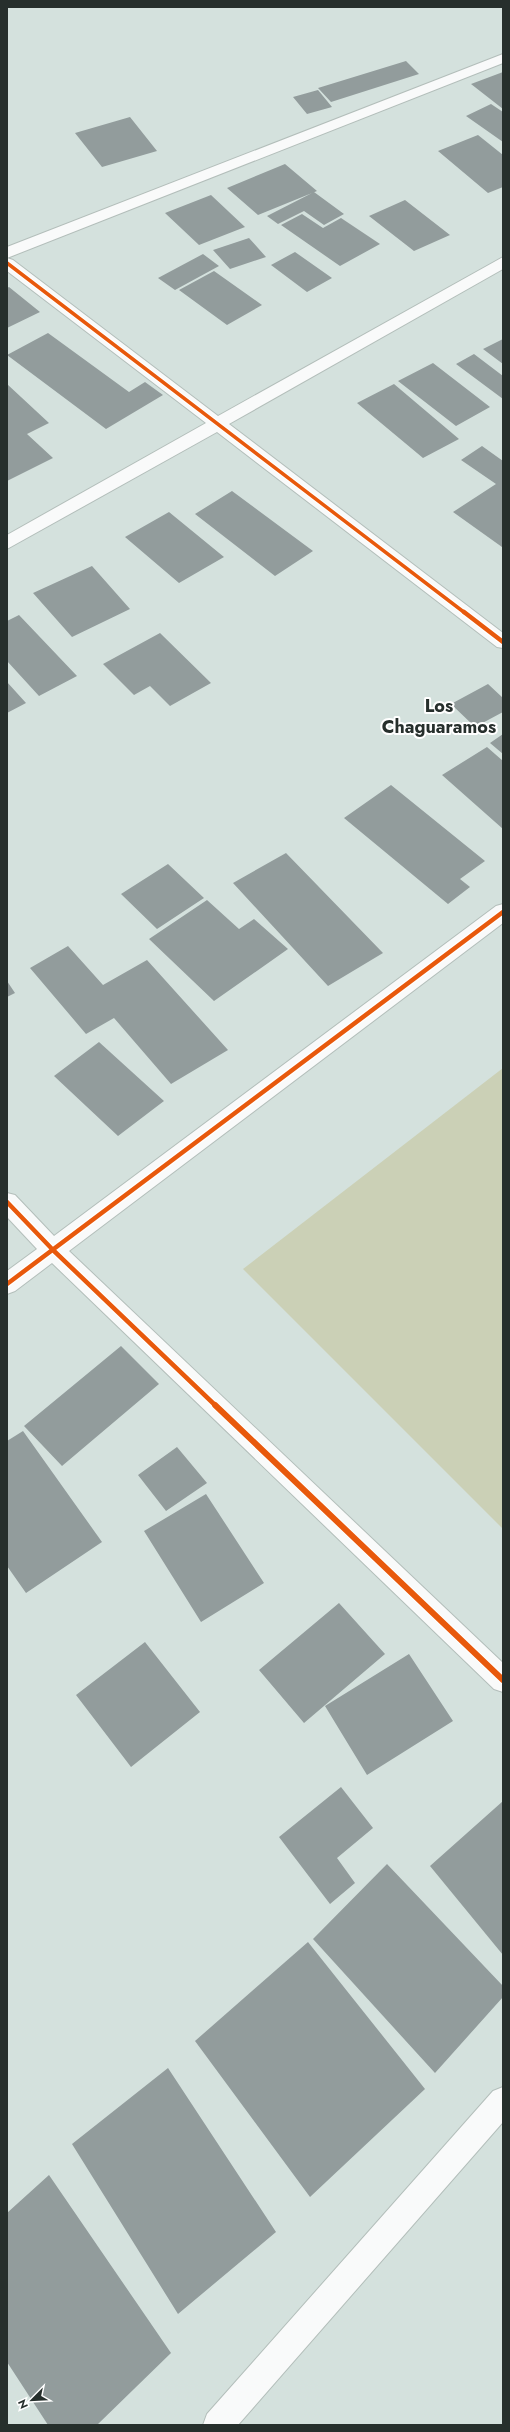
<svg xmlns="http://www.w3.org/2000/svg" width="510" height="2432" font-family="Jost,sans-serif">
  <style>
    .green { fill: #cbd0b6 }
    .building { fill: #929c9c }
    .lines { fill: none; stroke-linecap: round; stroke-linejoin: round }
    .street-casing { stroke: #b3beba; stroke-width: 2 }
    .street { fill: #f9fafa; fill-rule: evenodd }
    .cycleway-far2-casing { stroke: #fff; stroke-width: 5.5 }
    .cycleway-far1-casing { stroke: #fff; stroke-width: 7 }
    .cycleway-casing { stroke: #fff; stroke-width: 8 }
    .cycleway-far2 { stroke: #e8590c; stroke-width: 3.5 }
    .cycleway-far1 { stroke: #e8590c; stroke-width: 4.5 }
    .cycleway { stroke: #e8590c; stroke-width: 6 }
    .labels { text-anchor: middle; dominant-baseline: central; stroke-width: 4; stroke-linejoin: round; paint-order: stroke }
    .district-label { font-size: 18px; font-weight: bold; fill: #262f2c; stroke: #fff }
  </style>
  <rect width="100%" height="100%" fill="#d4e1dd"/>
  <path class="green" d="M503 1068V1529L243 1269Z"/>
  <path class="building" d="M406 61 419 74 331 102 318 88Z
    M503 72V109L471 84Z
    M318 90 332 107 307 114 293 97Z
    M491 104 503 112V142L466 116Z
    M130 117 157 151 102 167 75 133Z
    M478 135 503 155V187L488 193 438 151Z
    M285 164 317 191 258 215 227 188Z
    M314 192 344 214 324 225 304 211 278 224 267 216Z
    M211 195 245 227 199 245 165 213Z
    M405 200 450 235 414 251 369 216Z
    M302 214 323 228 341 218 380 244 340 266 281 225Z
    M249 238 266 257 230 269 213 250Z
    M295 252 332 278 307 292 271 265Z
    M203 254 219 266 175 290 158 278Z
    M214 271 262 305 227 325 179 290Z
    M9 287 40 312 7 328V288Z
    M48 333 129 392 145 382 163 395 106 429 7 355Z
    M503 339V364L483 349Z
    M474 354 503 376V399L456 364Z
    M433 363 490 407 456 426 398 381Z
    M7 384 49 423 27 434 53 458 7 481Z
    M394 384 459 439 423 458 357 403Z
    M482 446 503 461 502 547 453 512 496 484 461 460Z
    M232 491 313 551 275 576 195 514Z
    M169 512 224 557 179 583 125 537Z
    M92 566 130 609 72 637 33 593Z
    M19 615 77 676 39 696 7 661V621Z
    M160 633 211 683 170 706 150 686 134 695 103 664Z
    M7 682 26 703 7 713Z
    M488 684 503 698V712L475 727 451 704Z
    M503 734V754L490 743Z
    M487 747 503 761V829L442 775Z
    M391 785 485 861 460 879 470 887 448 904 344 818Z
    M286 853 383 953 328 986 233 883Z
    M168 864 204 898 157 929 121 894Z
    M207 900 239 929 254 919 288 949 214 1001 149 939Z
    M68 946 103 985 147 960 228 1050 171 1084 114 1018 86 1034 30 968Z
    M7 981 15 993 7 997Z
    M99 1042 164 1101 118 1136 54 1076Z
    M121 1346 159 1384 62 1466 24 1426Z
    M23 1431 102 1542 26 1593 7 1566V1441Z
    M177 1447 207 1483 166 1511 138 1475Z
    M206 1494 264 1583 201 1622 144 1531Z
    M339 1603 385 1654 304 1723 259 1670Z
    M145 1642 200 1712 131 1767 76 1695Z
    M409 1654 453 1721 367 1775 325 1706Z
    M341 1787 373 1828 337 1858 355 1883 330 1904 279 1837Z
    M503 1801V1955L430 1866Z
    M387 1864 503 1986V1997L435 2073 313 1939Z
    M308 1942 425 2089 310 2197 195 2041Z
    M168 2068 276 2232 178 2314 72 2144Z
    M49 2175 171 2353 97 2425H48L7 2362V2213Z"/>
  <g class="lines">
    <g class="street-casing">
      <path id="street" d="M503 54V63L7 258V247Z
        M503 257V269L229 424 503 633V648L497 647 217 432 7 549V535L206 423 7 271V258L13 260 218 416Z
        M503 904V923L69 1251 503 1663V1692L494 1689 52 1263 15 1291 7 1294V1271L37 1249 7 1217V1193L15 1195 54 1236 496 906Z
        M503 2087V2122L238 2425H203L207 2414 493 2091Z"/>
    </g>
    <use href="#street" class="street"/>
    <g class="cycleway-far2-casing">
      <path id="cycleway-far2" d="M7 263 465 613"/>
    </g>
    <g class="cycleway-far1-casing">
      <path id="cycleway-far1" d="M464 612 503 642
        M7 1202 53 1250 216 1406
        M7 1284 503 912"/>
    </g>
    <g class="cycleway-casing">
      <path id="cycleway" d="M215 1405 503 1680"/>
    </g>
    <use href="#cycleway-far2" class="cycleway-far2"/>
    <use href="#cycleway-far1" class="cycleway-far1"/>
    <use href="#cycleway" class="cycleway"/>
  </g>
  <g class="labels">
    <g class="district-label">
      <text x="439" y="706">Los<tspan x="439" dy="21">Chaguaramos</tspan></text>
    </g>
  </g>
  <rect width="510" height="2432" fill="none" stroke="#262f2c" stroke-width="16"/>
  <g transform="translate(32 2400) rotate(246)" stroke="#ffffff" stroke-width="3" paint-order="stroke">
  <path d="M0-3L7 15L0 10L-7 15Z" fill="#262f2c"/>
  <text y="-6" font-size="11" font-weight="bold" text-anchor="middle" fill="#262f2c">N</text>
  </g>
</svg>
